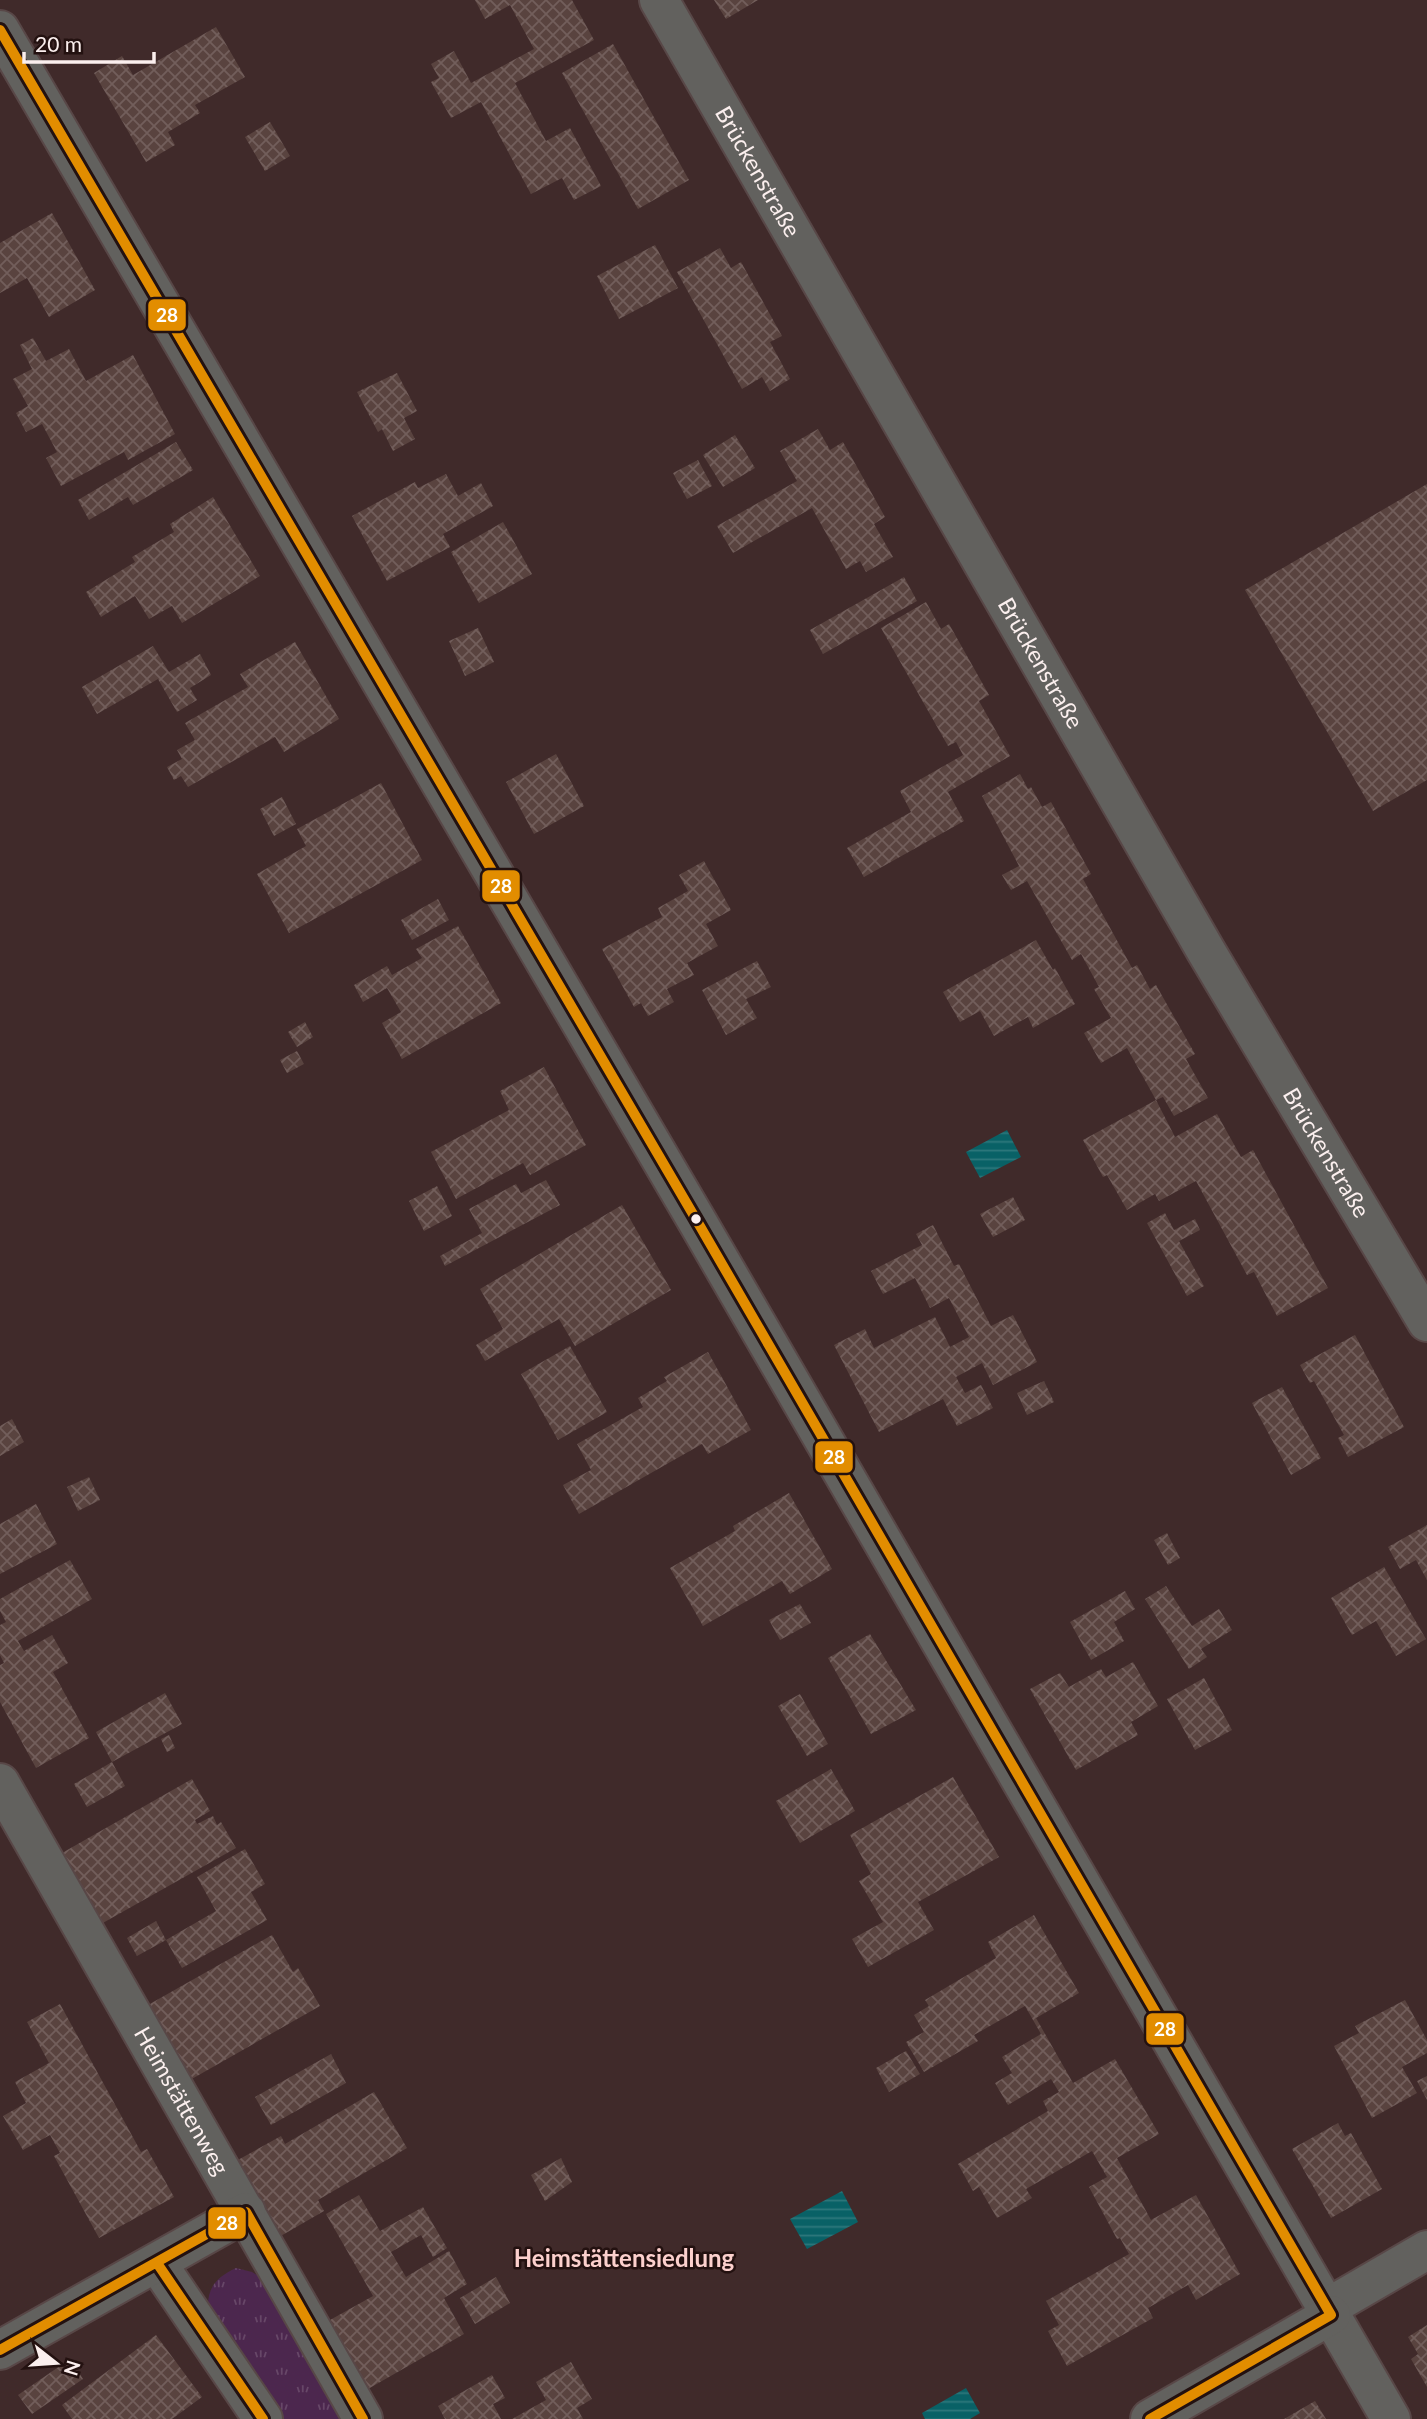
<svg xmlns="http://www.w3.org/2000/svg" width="1427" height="2419" font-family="Lato,sans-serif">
	<defs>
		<pattern id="grass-tufts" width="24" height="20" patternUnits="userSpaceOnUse" patternTransform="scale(1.75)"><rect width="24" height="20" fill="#4c274e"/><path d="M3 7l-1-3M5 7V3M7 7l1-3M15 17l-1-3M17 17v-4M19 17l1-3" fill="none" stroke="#674768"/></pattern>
		<pattern id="water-rules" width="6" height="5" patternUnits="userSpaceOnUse" patternTransform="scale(1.75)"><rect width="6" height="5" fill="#096166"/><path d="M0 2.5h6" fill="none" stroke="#2e787c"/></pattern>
		<pattern id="building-cross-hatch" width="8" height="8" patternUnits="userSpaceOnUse" patternTransform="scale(1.75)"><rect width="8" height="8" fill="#59433f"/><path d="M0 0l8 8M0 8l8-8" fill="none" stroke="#725e5b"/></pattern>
	</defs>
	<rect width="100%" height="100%" fill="#402a2a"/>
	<path fill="url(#grass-tufts)" d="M 236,2268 L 252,2272 L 266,2281 L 346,2419 L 279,2419 L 208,2309 C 207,2287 217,2277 236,2268 Z"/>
	<path fill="url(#water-rules)" d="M 1007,1130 L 1021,1157 L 980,1178 L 966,1152 Z
		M 842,2191 L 858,2222 L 807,2249 L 790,2219 Z
		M 966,2388 L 980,2413 L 970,2419 L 925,2419 L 922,2413 Z"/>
	<path fill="url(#building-cross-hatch)" d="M 475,0 L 572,0 L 594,40 L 515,83 L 546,141 L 570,128 L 601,186 L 574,200 L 562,178 L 531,194 L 481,102 L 451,118 L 431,82 L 439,78 L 431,64 L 454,51 L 471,83 L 534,49 L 510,5 L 485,19 Z
		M 714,0 L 758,0 L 726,19 Z
		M 216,27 L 245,77 L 195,105 L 200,113 L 168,132 L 175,145 L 146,162 L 94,73 L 122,56 L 133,75 Z
		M 613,44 L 689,180 L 638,209 L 562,73 Z
		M 270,122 L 290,156 L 265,171 L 245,137 Z
		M 52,213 L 95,290 L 49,317 L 27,278 L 0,293 L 0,243 Z
		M 655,245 L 678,288 L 619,319 L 597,276 Z
		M 720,248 L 731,268 L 741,262 L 782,336 L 770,342 L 790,379 L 770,391 L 762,377 L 742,389 L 677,272 Z
		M 33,338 L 46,361 L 69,349 L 86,381 L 133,355 L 175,434 L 128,460 L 124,452 L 61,486 L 46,458 L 57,452 L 42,424 L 26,432 L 16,413 L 28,406 L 13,379 L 32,369 L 20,345 Z
		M 397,373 L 417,411 L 404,418 L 415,439 L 393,451 L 382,429 L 378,432 L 357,392 Z
		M 818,429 L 830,450 L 843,442 L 885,517 L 874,524 L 893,557 L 866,572 L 860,561 L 846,569 L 812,508 L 733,553 L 717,526 L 797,481 L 780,451 Z
		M 735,435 L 755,468 L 723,487 L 703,455 Z
		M 176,442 L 193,470 L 133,505 L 128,497 L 89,520 L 78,500 Z
		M 698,460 L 712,486 L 687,499 L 673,473 Z
		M 446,474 L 458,496 L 481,483 L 493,506 L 443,534 L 450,547 L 387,581 L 352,516 L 415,482 L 418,488 Z
		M 1427,484 L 1427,780 L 1373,811 L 1245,590 Z
		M 213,497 L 260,576 L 182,623 L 172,606 L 149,619 L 135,596 L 101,617 L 86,592 L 135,562 L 132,557 L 174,532 L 170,524 Z
		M 503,522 L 532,574 L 479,603 L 451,552 Z
		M 904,577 L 917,601 L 823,654 L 810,630 Z
		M 926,602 L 941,629 L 949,624 L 989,695 L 979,701 L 1010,756 L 948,792 L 964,821 L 864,877 L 847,848 L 911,812 L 900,791 L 963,755 L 956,742 L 948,746 L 881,628 Z
		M 478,628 L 494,662 L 465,676 L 449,641 Z
		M 295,642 L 339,719 L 284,752 L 275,737 L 188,787 L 181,776 L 174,780 L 167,767 L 182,759 L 177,750 L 195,740 L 185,723 L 248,687 L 240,674 Z
		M 153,646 L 169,672 L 200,654 L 211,675 L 190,688 L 197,700 L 177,712 L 158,679 L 97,714 L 82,687 Z
		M 556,754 L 584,806 L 534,834 L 506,782 Z
		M 1020,774 L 1028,789 L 1031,787 L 1042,807 L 1051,802 L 1091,874 L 1083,879 L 1114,935 L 1132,968 L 1137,965 L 1150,989 L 1156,985 L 1195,1054 L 1186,1059 L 1208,1098 L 1174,1116 L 1163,1097 L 1156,1100 L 1175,1137 L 1217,1114 L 1241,1157 L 1253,1150 L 1328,1288 L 1277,1316 L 1254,1272 L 1247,1275 L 1196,1181 L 1159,1201 L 1155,1194 L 1127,1210 L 1107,1175 L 1103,1177 L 1083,1140 L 1156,1100 L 1127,1048 L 1101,1063 L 1084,1033 L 1111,1018 L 1094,989 L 1099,987 L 1081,954 L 1072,960 L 1027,881 L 1011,890 L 1002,875 L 1019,866 L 982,796 Z
		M 381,783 L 422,860 L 289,933 L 257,874 L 306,846 L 297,829 Z
		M 282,797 L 296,824 L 274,836 L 260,809 Z
		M 704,861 L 731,910 L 706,924 L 718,946 L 687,963 L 694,975 L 667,989 L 674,1002 L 648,1016 L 641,1003 L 634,1007 L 602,949 L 662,917 L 658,908 L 688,891 L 679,875 Z
		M 438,899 L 449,920 L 412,940 L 401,920 Z
		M 458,926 L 501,1003 L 402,1059 L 382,1023 L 401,1012 L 387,988 L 363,1002 L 354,985 L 387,966 L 392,975 L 422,958 L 416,949 Z
		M 1036,940 L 1053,970 L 1055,968 L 1075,1004 L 1033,1028 L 1028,1017 L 994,1036 L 980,1011 L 960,1022 L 943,992 Z
		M 757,961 L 771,987 L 746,999 L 757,1018 L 726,1035 L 702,990 Z
		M 305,1022 L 313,1037 L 297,1047 L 288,1032 Z
		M 297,1051 L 304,1064 L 287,1073 L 280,1060 Z
		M 544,1067 L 586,1145 L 530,1175 L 523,1163 L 456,1199 L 431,1152 L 509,1110 L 500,1091 Z
		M 546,1180 L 560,1205 L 445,1266 L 440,1256 L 482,1233 L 469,1209 L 516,1184 L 521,1193 Z
		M 437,1186 L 452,1216 L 424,1231 L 409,1201 Z
		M 1013,1197 L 1025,1220 L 993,1237 L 980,1214 Z
		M 622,1205 L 671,1290 L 575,1346 L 559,1319 L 485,1361 L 476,1345 L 503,1329 L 480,1289 Z
		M 1165,1213 L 1174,1230 L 1195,1219 L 1200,1230 L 1179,1241 L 1204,1286 L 1187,1296 L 1147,1223 Z
		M 933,1225 L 954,1266 L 959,1264 L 991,1326 L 1013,1315 L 1037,1362 L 993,1385 L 982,1363 L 956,1377 L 965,1393 L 981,1385 L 993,1408 L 957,1426 L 943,1399 L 879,1432 L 834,1345 L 865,1329 L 874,1348 L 935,1317 L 950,1347 L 969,1337 L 949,1298 L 930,1308 L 915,1278 L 883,1294 L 871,1271 L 922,1245 L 916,1234 Z
		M 1355,1335 L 1404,1427 L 1348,1457 L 1338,1438 L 1344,1435 L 1314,1381 L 1310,1383 L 1300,1365 Z
		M 570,1346 L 607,1412 L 558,1440 L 521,1374 Z
		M 708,1352 L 751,1430 L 708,1454 L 702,1444 L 579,1514 L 563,1485 L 591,1470 L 577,1444 L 643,1407 L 638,1398 L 667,1381 L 664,1377 Z
		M 1044,1381 L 1054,1402 L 1027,1415 L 1017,1393 Z
		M 1282,1387 L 1321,1458 L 1291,1475 L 1252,1403 Z
		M 12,1419 L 24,1442 L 0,1456 L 0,1426 Z
		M 89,1477 L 100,1500 L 78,1511 L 67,1487 Z
		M 789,1493 L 832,1569 L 790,1594 L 782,1581 L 703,1626 L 670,1568 L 735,1531 L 733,1526 Z
		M 36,1504 L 57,1544 L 0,1574 L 0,1524 Z
		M 1427,1525 L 1427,1580 L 1416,1560 L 1400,1569 L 1388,1547 Z
		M 1167,1533 L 1180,1558 L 1168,1565 L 1154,1540 Z
		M 70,1560 L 92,1599 L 18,1641 L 24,1651 L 52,1635 L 68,1663 L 53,1672 L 89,1738 L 36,1768 L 0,1702 L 0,1665 L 4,1663 L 0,1655 L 0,1625 L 6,1622 L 0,1611 L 0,1599 Z
		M 1384,1567 L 1426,1639 L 1396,1656 L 1376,1621 L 1352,1635 L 1331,1598 Z
		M 1166,1586 L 1192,1626 L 1219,1609 L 1232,1630 L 1201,1649 L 1207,1657 L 1189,1669 L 1145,1599 Z
		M 1125,1591 L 1135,1609 L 1114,1622 L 1124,1641 L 1091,1660 L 1070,1622 Z
		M 800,1604 L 811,1623 L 780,1640 L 769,1620 Z
		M 870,1634 L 916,1710 L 871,1734 L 828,1658 Z
		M 1133,1662 L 1158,1706 L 1131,1722 L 1138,1735 L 1076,1770 L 1030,1689 L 1060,1673 L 1069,1687 L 1101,1669 L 1106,1677 Z
		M 1204,1678 L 1232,1730 L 1195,1750 L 1167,1699 Z
		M 165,1693 L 182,1724 L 112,1762 L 96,1732 Z
		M 800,1694 L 828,1744 L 807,1756 L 778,1706 Z
		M 169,1735 L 175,1748 L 167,1752 L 161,1739 Z
		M 112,1762 L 125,1786 L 87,1807 L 74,1784 Z
		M 831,1769 L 855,1811 L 800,1843 L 776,1801 Z
		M 953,1777 L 999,1857 L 918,1902 L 934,1930 L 868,1967 L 852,1939 L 883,1922 L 859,1881 L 871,1874 L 850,1835 Z
		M 192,1779 L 210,1811 L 195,1820 L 197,1824 L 213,1816 L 217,1825 L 221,1822 L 236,1848 L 101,1924 L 62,1853 Z
		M 245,1849 L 265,1884 L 251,1892 L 267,1920 L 182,1968 L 166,1940 L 216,1911 L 197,1877 Z
		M 1034,1915 L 1079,1993 L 1036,2018 L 1073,2083 L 1115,2059 L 1159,2134 L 1117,2158 L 1151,2220 L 1196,2195 L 1240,2274 L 1196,2300 L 1188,2285 L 1148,2308 L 1153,2318 L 1067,2366 L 1048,2331 L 1059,2325 L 1046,2301 L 1129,2254 L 1120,2238 L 1117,2239 L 1089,2187 L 1107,2177 L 1092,2151 L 1026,2189 L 1032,2198 L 997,2218 L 979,2187 L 973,2191 L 958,2164 L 1048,2111 L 1043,2101 L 1059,2092 L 1051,2079 L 1008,2105 L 995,2083 L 1012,2073 L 1002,2057 L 1041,2034 L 1025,2006 L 974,2035 L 978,2041 L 924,2072 L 906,2042 L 924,2032 L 914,2015 L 929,2006 L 925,2000 L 996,1958 L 988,1942 Z
		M 156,1921 L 166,1940 L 137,1956 L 127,1938 Z
		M 272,1935 L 293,1972 L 298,1968 L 320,2006 L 190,2080 L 148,2005 Z
		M 1405,2000 L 1427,2040 L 1427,2053 L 1402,2067 L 1417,2093 L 1372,2118 L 1334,2046 L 1359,2033 L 1355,2026 Z
		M 60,2004 L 141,2152 L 147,2149 L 174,2197 L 99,2238 L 54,2156 L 60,2153 L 50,2135 L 23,2150 L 3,2116 L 26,2103 L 15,2082 L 49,2063 L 27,2022 Z
		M 906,2051 L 920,2074 L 889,2092 L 876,2068 Z
		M 331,2054 L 346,2083 L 271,2125 L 255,2097 Z
		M 1427,2076 L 1427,2100 L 1417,2081 Z
		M 374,2092 L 407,2148 L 318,2200 L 324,2211 L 279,2237 L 236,2161 L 281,2136 L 285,2144 Z
		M 1338,2123 L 1345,2136 L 1351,2133 L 1382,2189 L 1331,2218 L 1292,2149 Z
		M 561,2158 L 572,2182 L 545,2201 L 531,2175 Z
		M 359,2195 L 380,2231 L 423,2207 L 447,2248 L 433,2257 L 421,2235 L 391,2252 L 406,2277 L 449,2251 L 467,2284 L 444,2298 L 464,2334 L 368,2389 L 330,2320 L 373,2296 L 326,2214 Z
		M 496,2277 L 510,2303 L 475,2324 L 460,2298 Z
		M 1427,2325 L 1427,2387 L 1411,2359 L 1418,2354 L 1408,2337 Z
		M 156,2335 L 202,2397 L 172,2419 L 72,2419 L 62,2405 Z
		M 70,2359 L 83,2379 L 32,2414 L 18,2395 Z
		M 571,2362 L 592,2399 L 577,2408 L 583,2419 L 512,2419 L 546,2400 L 536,2382 Z
		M 492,2375 L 505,2398 L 493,2404 L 501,2419 L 445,2419 L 438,2406 Z
		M 1315,2401 L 1326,2419 L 1284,2419 Z"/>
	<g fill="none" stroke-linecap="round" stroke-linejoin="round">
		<defs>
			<g id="street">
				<path id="s1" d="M 659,0 L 1206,951 L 1427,1322"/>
				<path d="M 0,30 L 697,1221 L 1391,2419"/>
				<path id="s2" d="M 0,1783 L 363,2419"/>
				<path d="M 157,2263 L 263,2419"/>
				<path d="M 1327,2308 L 1427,2250"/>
				<path d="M 0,2350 L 246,2212"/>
				<path d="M 1150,2419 L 1331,2315"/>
			</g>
		</defs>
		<use href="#street" stroke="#584747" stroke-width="42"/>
		<use href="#street" stroke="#62615e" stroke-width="38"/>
		<defs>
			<path id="bus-1" d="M 0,30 L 697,1221 L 1331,2315
				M 157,2263 L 263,2419
				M 0,2350 L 246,2212 L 363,2419
				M 1150,2419 L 1331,2315"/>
		</defs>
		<use href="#bus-1" stroke="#231110" stroke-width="16"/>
		<use href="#bus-1" stroke="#e28d00" stroke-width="10"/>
	</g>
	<circle fill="#fbefee" stroke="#231110" stroke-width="2.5" cx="696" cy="1219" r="6"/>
	<g text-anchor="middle" stroke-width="5" stroke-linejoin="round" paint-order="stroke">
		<g font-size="23" fill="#fbefee" stroke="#231110">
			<text dy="8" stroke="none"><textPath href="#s1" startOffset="198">Brückenstraße</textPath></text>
			<text dy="8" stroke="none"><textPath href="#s1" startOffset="765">Brückenstraße</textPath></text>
			<text dy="8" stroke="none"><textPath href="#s1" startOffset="1332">Brückenstraße</textPath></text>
			<text dy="8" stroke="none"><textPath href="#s2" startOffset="366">Heimstättenweg</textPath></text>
		</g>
		<g font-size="24" font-weight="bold" fill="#fcd0cd" stroke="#231110">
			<text x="624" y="2267">Heimstättensiedlung</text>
		</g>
	</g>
	<g stroke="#231110" stroke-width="2.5">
		<rect x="147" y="298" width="40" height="34" rx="7" fill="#e28d00"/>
		<rect x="481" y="869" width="40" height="34" rx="7" fill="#e28d00"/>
		<rect x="814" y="1440" width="40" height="34" rx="7" fill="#e28d00"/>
		<rect x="1145" y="2012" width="40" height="34" rx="7" fill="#e28d00"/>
		<rect x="207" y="2206" width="40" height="34" rx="7" fill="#e28d00"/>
	</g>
	<g font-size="19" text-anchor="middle" font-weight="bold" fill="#fff">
		<text x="167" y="322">28</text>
		<text x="501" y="893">28</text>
		<text x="834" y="1464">28</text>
		<text x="1165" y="2036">28</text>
		<text x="227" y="2230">28</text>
	</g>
	<g transform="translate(56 2363) rotate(107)" stroke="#231110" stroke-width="5" paint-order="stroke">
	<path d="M0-5L12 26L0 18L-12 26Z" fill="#fbefee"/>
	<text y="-10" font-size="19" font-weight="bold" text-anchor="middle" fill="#fbefee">N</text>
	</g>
	<path d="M24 52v10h130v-10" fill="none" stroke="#fbefee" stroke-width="3.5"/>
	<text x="35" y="52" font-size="21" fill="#fbefee" stroke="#231110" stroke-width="5" paint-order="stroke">20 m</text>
</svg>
